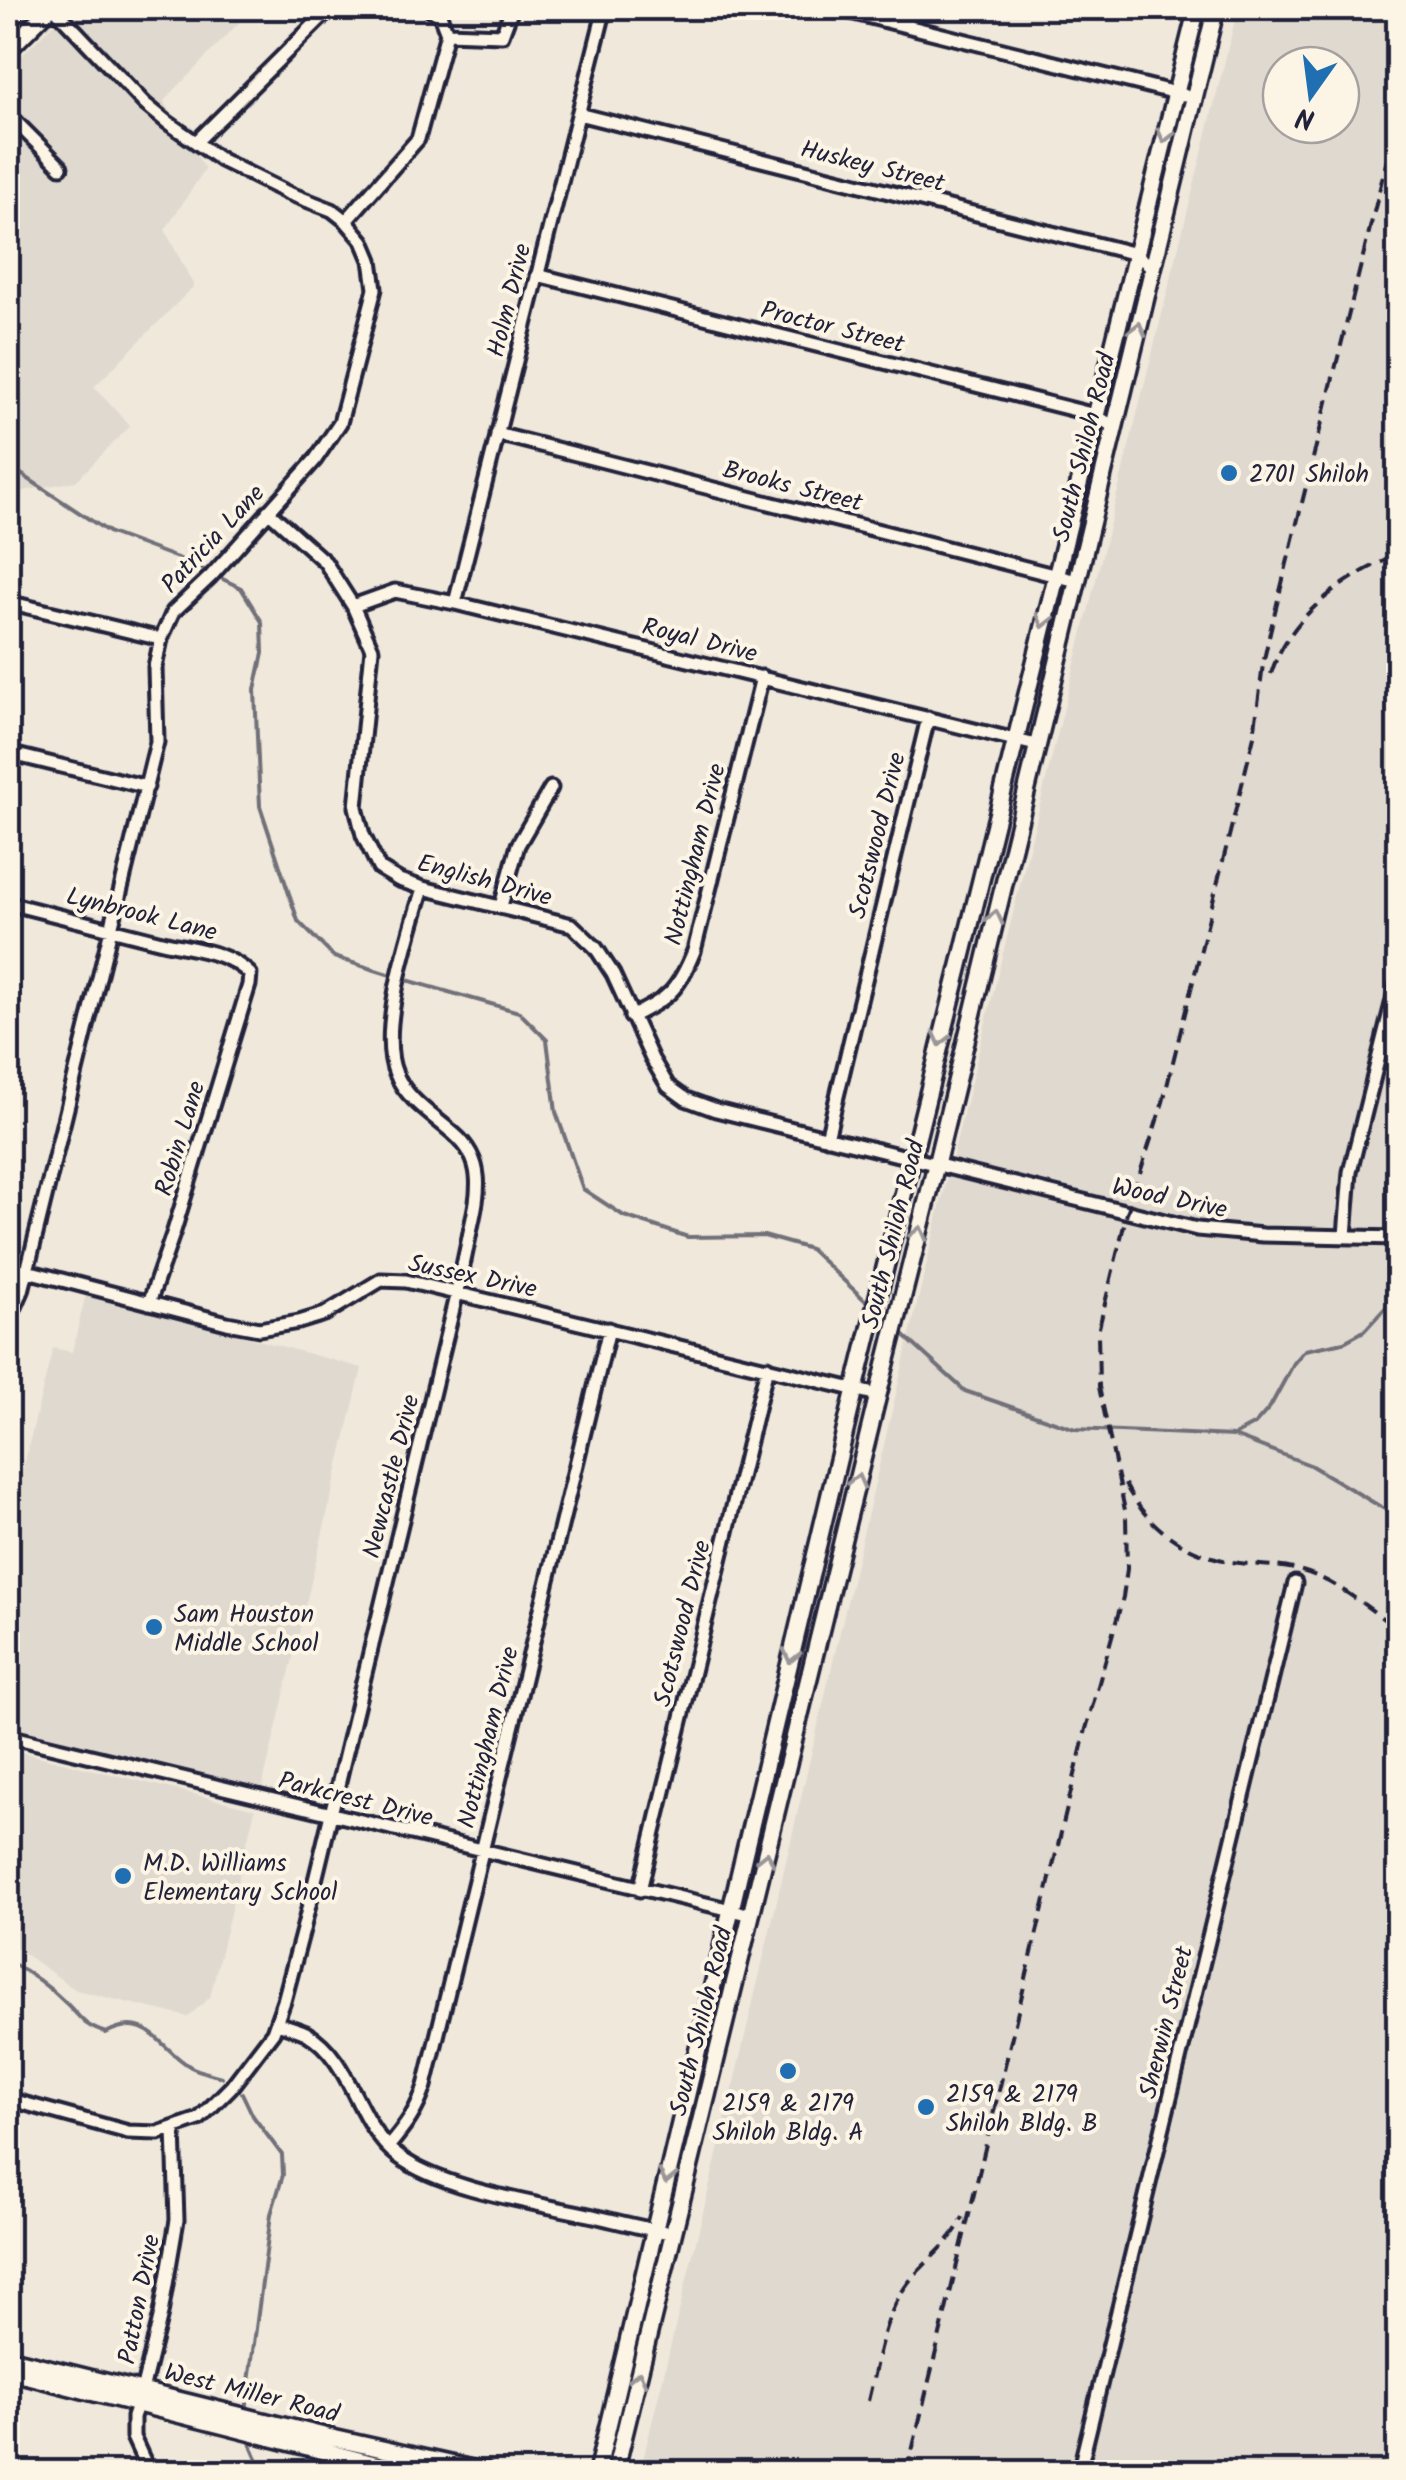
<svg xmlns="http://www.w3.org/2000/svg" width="1406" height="2480" font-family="Kalam,sans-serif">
	<rect width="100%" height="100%" fill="#efe8db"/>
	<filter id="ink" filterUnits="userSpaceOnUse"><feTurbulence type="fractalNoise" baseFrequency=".01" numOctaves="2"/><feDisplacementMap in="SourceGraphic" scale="20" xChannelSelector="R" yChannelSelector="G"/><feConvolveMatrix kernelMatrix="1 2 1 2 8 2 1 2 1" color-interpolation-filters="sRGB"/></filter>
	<g filter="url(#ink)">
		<path fill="#e0d9cf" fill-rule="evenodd" d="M 69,8 L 253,8 L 164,101 L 205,169 L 165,230 L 194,286 L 94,387 L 130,426 L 76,481 L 17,492 L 8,498 L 8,69 Z
			M 1238,8 L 1398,8 L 1398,2472 L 640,2472 L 717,2155 L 938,1215 ZM 1281,65 L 1341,65 L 1341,125 L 1281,125 Z
			M 86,1294 L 362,1368 L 262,1788 L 8,1728 L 8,1527 L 53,1348 L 72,1352 Z
			M 8,1749 L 255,1809 L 210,1997 L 188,2017 L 76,1990 L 8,1942 Z"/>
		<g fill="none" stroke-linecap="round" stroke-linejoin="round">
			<path stroke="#716f79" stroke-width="4" d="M 8,472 L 15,470 L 110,533 L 188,562 L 241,588 L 262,622 L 263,653 L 255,690 L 260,806 L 298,921 L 334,957 L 394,976
				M 403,979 L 519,1012 L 547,1040 L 556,1112 L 583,1189 L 624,1216 L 688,1237 L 764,1236 L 810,1249 L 869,1304
				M 900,1332 L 965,1391 L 1075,1429 L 1234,1436 L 1310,1465 L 1398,1517
				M 1236,1434 L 1255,1424 L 1270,1407 L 1294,1363 L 1305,1350 L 1344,1342 L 1364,1331 L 1398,1294
				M 8,1961 C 29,1972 50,1987 68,2005 C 83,2020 84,2026 106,2033 C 149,2010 159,2049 191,2067 C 200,2072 212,2074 222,2077
				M 242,2093 L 253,2116 L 282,2155 L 283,2175 L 271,2214 L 247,2397 L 247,2411
				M 247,2436 L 263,2472"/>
			<defs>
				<path id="minor" d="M 834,8 L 1184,95
					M 906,25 L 910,8
					M 447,33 L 502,35 L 512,8
					M 8,114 L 61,167
					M 578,114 L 1136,254 L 1153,268
					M 196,142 L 331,8
					M 346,221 L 418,139 L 447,33 L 440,15 L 428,8
					M 537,275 L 1095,415 L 1114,427
					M 497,434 L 1077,581
					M 268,511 L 325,562 L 353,606 L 372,649 L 356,807 L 363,835 L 379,868 L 399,880 L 423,888 L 572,925 L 596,948 L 613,974 L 652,1059 L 668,1086 L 686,1099 L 716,1110 L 1197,1229 L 1263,1235 L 1398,1238
					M 8,602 L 161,639
					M 455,603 L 605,8
					M 353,606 L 395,591 L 455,603 L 1036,745
					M 8,753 L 147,787
					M 8,903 C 57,915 105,928 154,940 C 187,949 225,949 250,974 L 249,985 L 174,1231 L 149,1303
					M 501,906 L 518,845 L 551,788
					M 631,1017 C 670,997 677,992 694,951 L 762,677
					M 827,1138 L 928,718
					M 1345,1236 L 1350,1172 L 1398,980
					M 8,1266 L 227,1323 L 259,1329 L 299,1322 L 325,1314 L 381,1280 L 406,1281 L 878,1395
					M 8,1323 L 22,1291 L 27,1271 L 157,742 L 155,667 L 161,639 L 173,612 L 211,576 L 315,460 L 340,423 L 375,289 L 371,260 L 363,241 L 346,221 L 332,210 L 288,193 L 221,160 L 167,122 L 145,104 L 54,8
					M 8,1736 L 752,1915
					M 640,1890 L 767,1367
					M 277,2023 C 286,2026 297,2029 306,2033 C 353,2060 356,2125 398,2156 C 441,2189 535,2203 589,2215 C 616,2221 644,2229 672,2233
					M 8,2099 L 128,2132 L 158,2133 L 199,2119 L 231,2087 L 273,2032 L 284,2001 L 304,1926 L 457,1292 C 462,1272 466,1252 470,1232 C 478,1195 487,1162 454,1134 C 434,1116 407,1100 396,1074 C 377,1031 410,933 423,888
					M 388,2147 C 405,2127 417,2111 425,2086 L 609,1329
					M 149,2472 L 133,2437 L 133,2417 L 142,2391 L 161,2314 L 177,2220 L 174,2129
					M 1079,2472 L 1295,1583"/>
				<path id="major" d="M 8,18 L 18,8
					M 8,50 L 50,8
					M 8,2358 L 328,2437 L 486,2472
					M 8,2371 L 406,2472
					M 597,2472 L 855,1389 L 1197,8
					M 615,2472 L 878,1395 L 936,1165 L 1216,8"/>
			</defs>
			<use href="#minor" stroke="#22223b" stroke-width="19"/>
			<use href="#major" stroke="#22223b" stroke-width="22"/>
			<use href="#minor" stroke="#fcf5e5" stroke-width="11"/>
			<use href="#major" stroke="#fcf5e5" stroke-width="15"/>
			<path stroke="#22223b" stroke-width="4" stroke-dasharray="15 8" stroke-linecap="butt" d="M 1271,674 C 1288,617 1346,575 1398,555
				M 1125,1484 C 1146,1525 1182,1552 1228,1561 C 1250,1566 1275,1564 1298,1570 C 1335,1579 1367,1608 1398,1629
				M 868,2401 C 878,2361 883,2316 908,2283 C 926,2260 951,2244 963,2217
				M 907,2472 L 1086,1729 L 1123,1597 L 1127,1569 L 1126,1515 L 1099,1387 L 1098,1332 L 1127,1213 L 1163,1102 L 1254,736 L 1263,664 L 1270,632 L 1398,115"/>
		</g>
		<defs><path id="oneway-chevron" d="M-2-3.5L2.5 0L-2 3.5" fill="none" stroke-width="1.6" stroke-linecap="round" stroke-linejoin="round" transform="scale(2.5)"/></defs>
		<g stroke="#9a9698">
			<use href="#oneway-chevron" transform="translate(1165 136) rotate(104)"/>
			<use href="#oneway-chevron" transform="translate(1138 329) rotate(-76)"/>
			<use href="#oneway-chevron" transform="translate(1044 621) rotate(104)"/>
			<use href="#oneway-chevron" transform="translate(995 917) rotate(-77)"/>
			<use href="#oneway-chevron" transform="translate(941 1039) rotate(104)"/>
			<use href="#oneway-chevron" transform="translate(919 1233) rotate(-76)"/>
			<use href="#oneway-chevron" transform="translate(857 1481) rotate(-76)"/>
			<use href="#oneway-chevron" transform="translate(791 1656) rotate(103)"/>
			<use href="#oneway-chevron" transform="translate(766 1858) rotate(-76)"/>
			<use href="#oneway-chevron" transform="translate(667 2177) rotate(103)"/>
			<use href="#oneway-chevron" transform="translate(638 2378) rotate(-77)"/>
		</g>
	</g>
	<g fill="#1f6fb2" stroke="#fcf5e5" stroke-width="4">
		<circle cx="1229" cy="473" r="10"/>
		<circle cx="154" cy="1627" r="10"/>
		<circle cx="123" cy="1876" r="10"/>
		<circle cx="788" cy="2071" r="10"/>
		<circle cx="926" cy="2107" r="10"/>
	</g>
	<g text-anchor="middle" stroke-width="8" stroke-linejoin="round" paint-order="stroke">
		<g font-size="25" fill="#22223b" stroke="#fcf5e5">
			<text transform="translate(873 165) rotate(14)" y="9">Huskey Street</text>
			<text transform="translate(508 300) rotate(-76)" y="9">Holm Drive</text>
			<text transform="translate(833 326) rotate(14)" y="9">Proctor Street</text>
			<text transform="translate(1083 447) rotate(-76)" y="9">South Shiloh Road</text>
			<text transform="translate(793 485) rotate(14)" y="9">Brooks Street</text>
			<text transform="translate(212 538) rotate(-47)" y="9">Patricia Lane</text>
			<text transform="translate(700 639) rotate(14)" y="9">Royal Drive</text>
			<text transform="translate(876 835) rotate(-76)" y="9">Scotswood Drive</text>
			<text transform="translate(694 854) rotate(-76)" y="9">Nottingham Drive</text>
			<text transform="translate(485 879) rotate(15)" y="9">English Drive</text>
			<text transform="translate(142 913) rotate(14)" y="9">Lynbrook Lane</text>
			<text transform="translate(179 1138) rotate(-73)" y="9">Robin Lane</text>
			<text transform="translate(1170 1197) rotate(12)" y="9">Wood Drive</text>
			<text transform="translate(892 1234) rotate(-76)" y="9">South Shiloh Road</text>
			<text transform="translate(473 1275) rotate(12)" y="9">Sussex Drive</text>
			<text transform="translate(390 1476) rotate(-76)" y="9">Newcastle Drive</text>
			<text transform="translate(681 1623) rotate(-76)" y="9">Scotswood Drive</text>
			<text transform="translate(487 1737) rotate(-76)" y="9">Nottingham Drive</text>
			<text transform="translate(356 1798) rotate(14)" y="9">Parkcrest Drive</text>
			<text transform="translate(700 2021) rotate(-76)" y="9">South Shiloh Road</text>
			<text transform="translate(1165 2022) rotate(-76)" y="9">Sherwin Street</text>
			<text transform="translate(138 2299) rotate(-79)" y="9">Patton Drive</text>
			<text transform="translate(252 2392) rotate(14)" y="9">West Miller Road</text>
		</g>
		<g font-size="25" fill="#22223b" stroke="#fcf5e5" text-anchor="start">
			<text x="1249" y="482">2701 Shiloh</text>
			<text x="174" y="1622">Sam Houston<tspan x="174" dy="29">Middle School</tspan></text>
			<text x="143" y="1871">M.D. Williams<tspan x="143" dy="29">Elementary School</tspan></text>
			<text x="946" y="2102">2159 &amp; 2179<tspan x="946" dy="29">Shiloh Bldg. B</tspan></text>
			<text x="788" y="2111" text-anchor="middle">2159 &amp; 2179<tspan x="788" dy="29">Shiloh Bldg. A</tspan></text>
		</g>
	</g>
	<rect width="1406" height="2480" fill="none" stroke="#fcf5e5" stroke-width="40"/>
	<rect x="20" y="20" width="1366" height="2440" fill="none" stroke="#22223b" stroke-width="4" filter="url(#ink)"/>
	<g transform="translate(1311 95) rotate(194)"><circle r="48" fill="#fcf5e5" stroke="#a5a1a1" stroke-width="2.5"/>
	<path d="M0-8L18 38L0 25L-18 38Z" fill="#1f6fb2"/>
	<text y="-15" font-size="28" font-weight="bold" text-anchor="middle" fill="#22223b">N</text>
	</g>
</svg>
